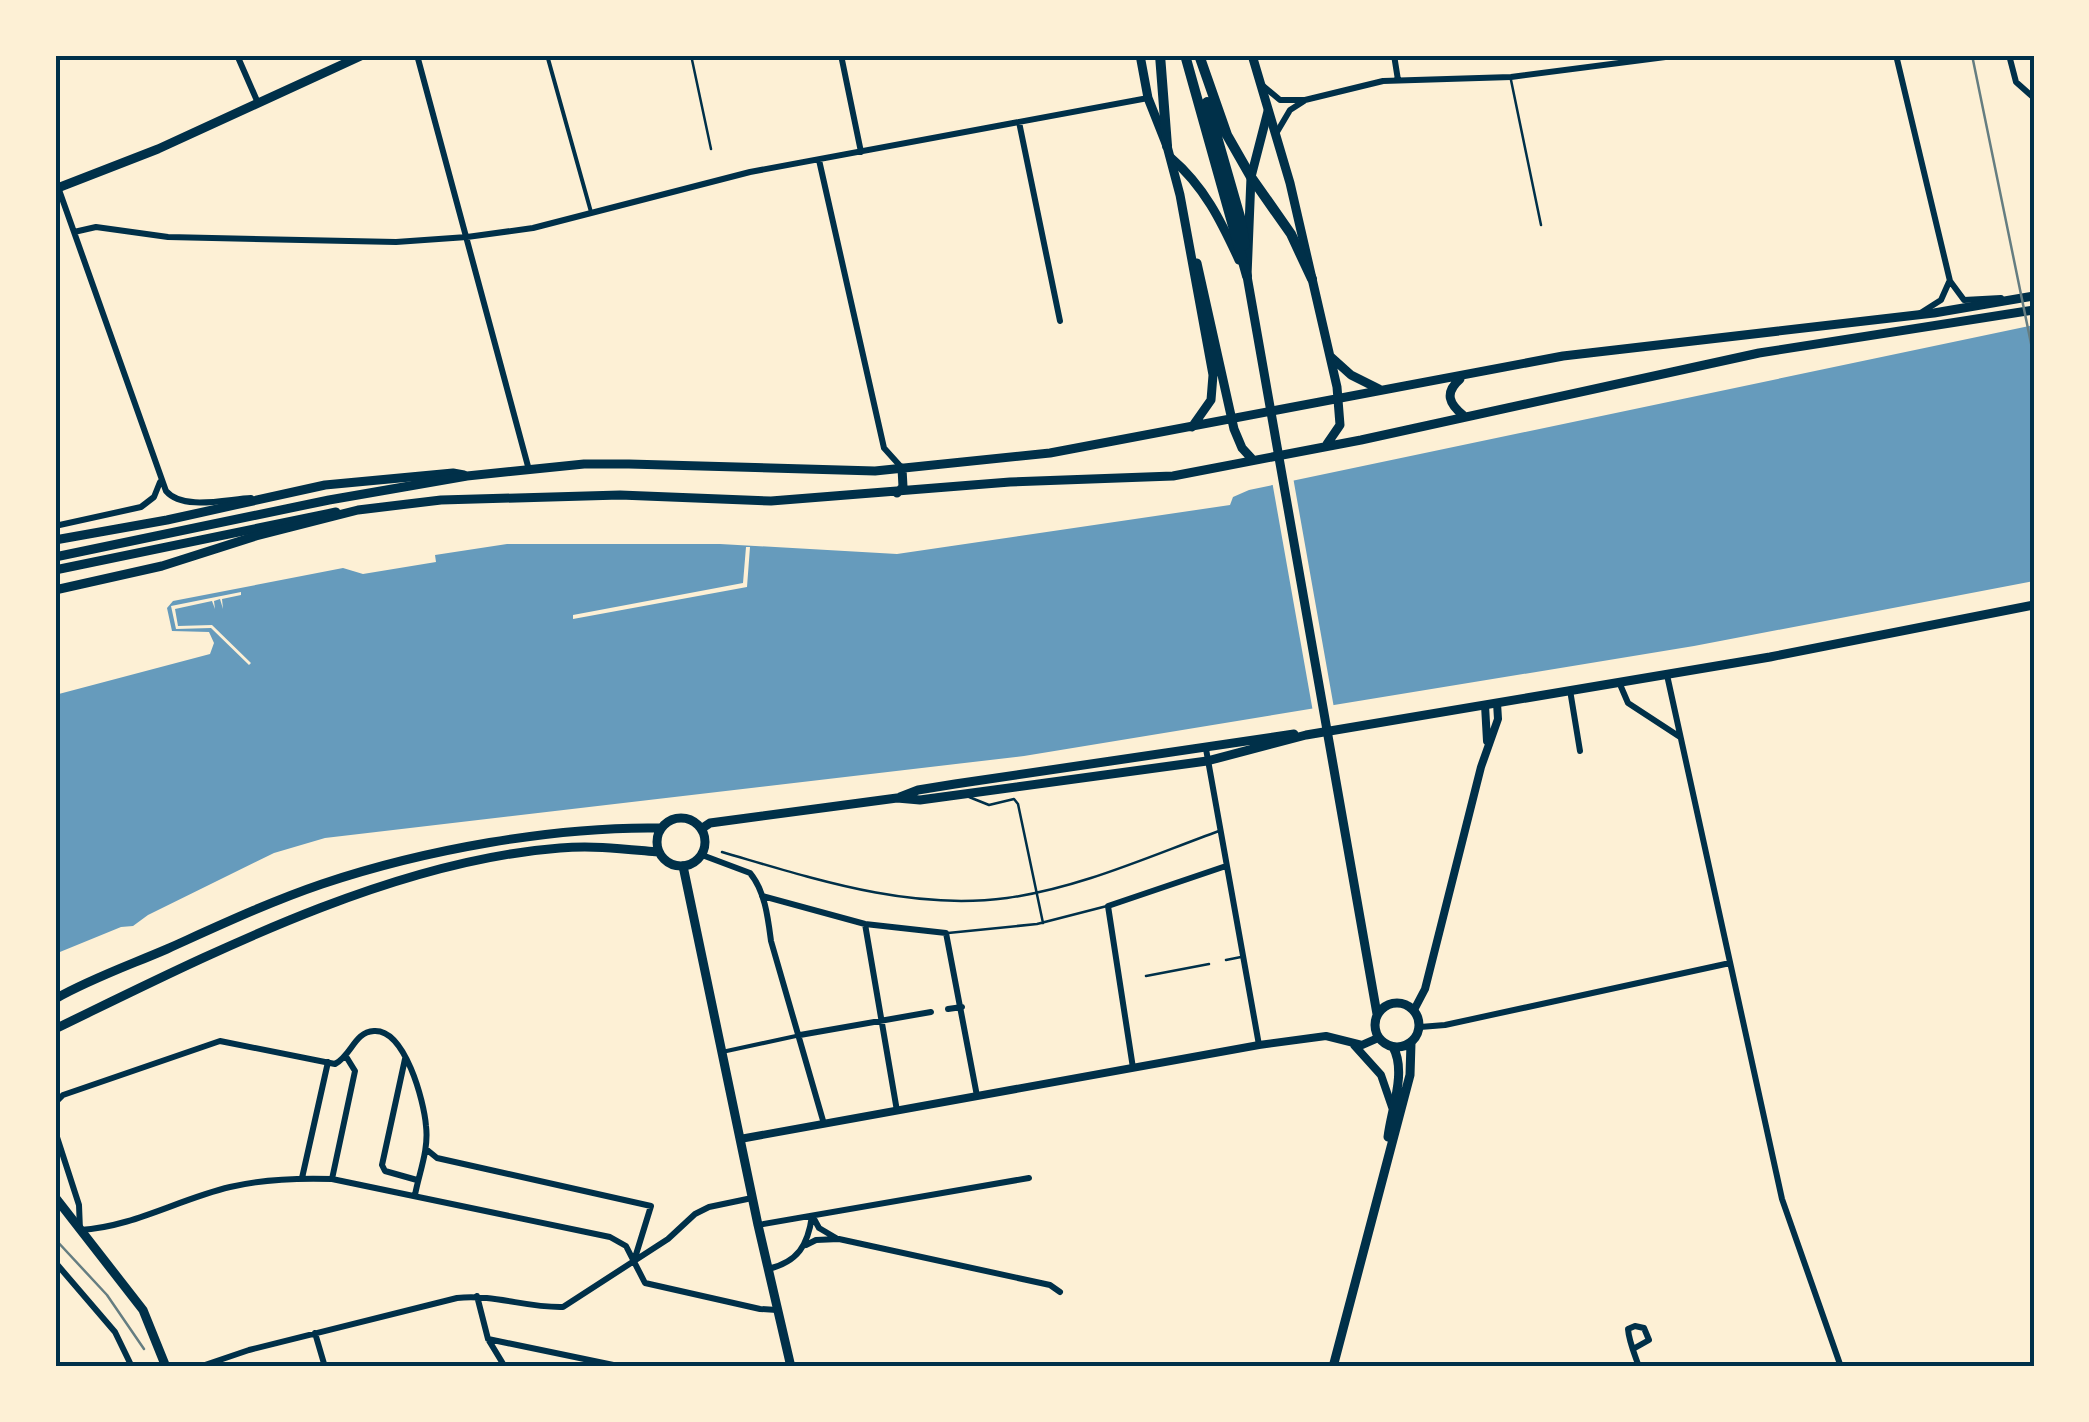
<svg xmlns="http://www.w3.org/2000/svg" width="2089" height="1422" font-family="Signika,sans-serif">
	<rect width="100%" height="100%" fill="#fdf0d5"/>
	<path fill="#669bbc" d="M 2034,325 L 2034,581 L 1694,646 L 1024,756 L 325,838 L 274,853 L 148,915 L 133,926 L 121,927 L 55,954 L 55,695 L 210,654 L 214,643 L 209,632 L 172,631 L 167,608 L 173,601 L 343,568 L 363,574 L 436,562 L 435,555 L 507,544 L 720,544 L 897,554 L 1230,505 L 1233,497 L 1249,490 Z"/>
	<path fill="#fdf0d5" d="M 1293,477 L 1334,708 L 1313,712 L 1272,481 Z
		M 746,547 L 750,547 L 747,587 L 573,619 L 573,615 L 743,583 Z
		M 241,592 L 241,595 L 222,599 L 223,609 L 220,599 L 214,601 L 215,609 L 212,601 L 175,609 L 178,626 L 212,625 L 251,663 L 249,665 L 211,628 L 176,629 L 171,606 Z"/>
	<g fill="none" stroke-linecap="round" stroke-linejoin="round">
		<path stroke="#003049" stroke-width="2.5" d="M 691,55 L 711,149
			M 1511,80 L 1541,225
			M 969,797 L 989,805 L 1014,799 L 1018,804 L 1043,923
			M 722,852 C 815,879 909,911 1007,898 C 1080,888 1150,856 1219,831
			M 948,933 L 1037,924 L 1107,906
			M 1226,960 L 1241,957
			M 1146,976 L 1209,964"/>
		<path stroke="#003049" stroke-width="4" d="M 547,55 L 591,212
			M 722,1052 L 796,1036"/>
		<path stroke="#003049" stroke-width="6" d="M 237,55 L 258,103
			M 417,55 L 529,470
			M 841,55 L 861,152
			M 1394,55 L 1398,80
			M 1896,55 L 1950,281 L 1964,300 L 2001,298
			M 2009,55 L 2016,82 L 2034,98
			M 1262,85 L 1280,100 L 1305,100 L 1383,81 L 1511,77 L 1681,55
			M 1019,122 L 1060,321
			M 1277,132 L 1290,110 L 1304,101
			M 819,160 L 884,448 L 902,468
			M 58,187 L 166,491 C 183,511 227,499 251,498
			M 74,232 L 96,227 L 168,237 L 396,242 L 467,237 L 533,228 L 750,172 L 1148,98
			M 1919,314 L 1941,300 L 1949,282
			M 55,526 L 141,507 L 154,497 L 160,482
			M 1667,675 L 1782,1199 L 1841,1367
			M 1619,682 L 1628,703 L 1680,737
			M 1570,690 L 1580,751
			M 1206,749 L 1259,1045
			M 702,855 L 750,873 C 765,891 768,918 771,941 L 824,1124
			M 762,896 L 865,924 L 946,933 L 977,1096
			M 865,924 L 897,1111
			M 948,1009 L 962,1007
			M 1420,1027 L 1445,1025 L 1730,963
			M 800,1035 L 931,1012
			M 405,1059 L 382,1165 L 385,1171 L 417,1180
			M 1133,1068 L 1108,906 L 1226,866
			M 55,1103 L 63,1095 L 220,1041 L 335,1064 C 352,1055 354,1032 374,1031 C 405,1029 424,1101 426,1126 C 429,1150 419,1173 415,1195
			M 55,1131 L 79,1205 L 80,1230 C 133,1227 179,1199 230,1187 C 263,1179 299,1178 332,1179 L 610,1237 L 626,1246 L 645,1283 L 760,1309 L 777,1310
			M 426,1149 L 437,1158 L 651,1206 L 634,1261
			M 302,1178 L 328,1062
			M 332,1179 L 355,1071 L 347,1058
			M 813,1217 L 819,1228 L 836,1238
			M 758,1225 L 1029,1178
			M 806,1245 L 816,1240 L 839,1239 L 1050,1285 L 1060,1292
			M 55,1262 L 115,1332 L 132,1367
			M 768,1269 C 798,1262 808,1245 812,1216
			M 477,1296 L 488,1339 L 505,1367
			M 315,1333 L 325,1367
			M 488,1339 L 623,1367
			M 1633,1349 L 1649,1340 L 1644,1328 L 1635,1326 L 1628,1329 C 1629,1342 1635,1355 1639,1367
			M 199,1367 L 249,1350 L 457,1298 C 495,1294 526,1308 563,1307 L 668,1239 L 695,1214 L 709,1207 L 752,1198"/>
		<path stroke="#003049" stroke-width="8" d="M 1485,705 L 1487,741
			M 1414,1010 L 1425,989 L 1481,767 L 1498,719 L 1497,703
			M 1354,1045 L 1381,1075 L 1392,1107
			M 740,1139 L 1259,1045 L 1326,1036 L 1362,1045 L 1378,1038"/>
		<path stroke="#003049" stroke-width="9" d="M 1268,111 L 1251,177 L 1247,276 L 1377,1014
			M 1171,158 C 1204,186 1221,221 1239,260
			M 55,189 L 158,149 L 363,55
			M 55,540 L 167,520 L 325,485 L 453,473 L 464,475
			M 55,570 L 336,512
			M 683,866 L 758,1225 L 791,1367
			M1375 1025a22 22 0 1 1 44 0a22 22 0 1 1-44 0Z
			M 1388,1137 C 1391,1110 1407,1072 1393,1047
			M 1333,1367 L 1410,1075 L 1411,1043"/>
		<path stroke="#003049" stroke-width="9" d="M 1140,55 L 1148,98 L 1167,146 L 1180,195 L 1213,375 L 1211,400 L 1192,427
			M 1252,55 L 1290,183 L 1337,387 L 1340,425 L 1327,444
			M 1197,263 L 1234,429 L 1242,448 L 1253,460
			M 1331,357 L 1351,375 L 1379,389
			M 1460,379 C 1444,393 1449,404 1464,416
			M 897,493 L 903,487 L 902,468
			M 55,557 L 329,500 L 467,476 L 584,464 L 629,464 L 875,471 L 1050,453 L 1563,356 L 1934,313 L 2034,296
			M 55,590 L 162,566 L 256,536 L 358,510 L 441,500 L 620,495 L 771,501 L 1010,482 L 1173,476 L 1361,440 L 1759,353 L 2034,310
			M 900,797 L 918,790 L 955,784 L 1294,734
			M657 842a24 24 0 1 1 48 0a24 24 0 1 1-48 0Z
			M 701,829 L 710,823 L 897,798 L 920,800 L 1207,761 L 1306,735 L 1770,657 L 2034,605
			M 55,999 C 90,979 130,965 167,949 C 218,926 269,902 322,884 C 423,850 555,826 661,828
			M 55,1029 C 208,955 389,861 560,848 C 593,845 625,849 658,852
			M 55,1197 L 143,1310 L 166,1367"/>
		<path stroke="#003049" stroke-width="10" d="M 1160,55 L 1167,146
			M 1185,55 L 1247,276
			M 1199,55 L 1227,135 L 1251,177 L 1291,234 L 1312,279
			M 1207,102 L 1240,217 L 1245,245"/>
		<path stroke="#657d81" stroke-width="2.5" d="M 1972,55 L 2034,358
			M 55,1239 L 107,1295 L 144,1349"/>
	</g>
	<rect width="2089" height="1422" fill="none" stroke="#fdf0d5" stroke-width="115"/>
	<rect x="58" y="58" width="1974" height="1306" fill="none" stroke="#003049" stroke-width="4"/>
</svg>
